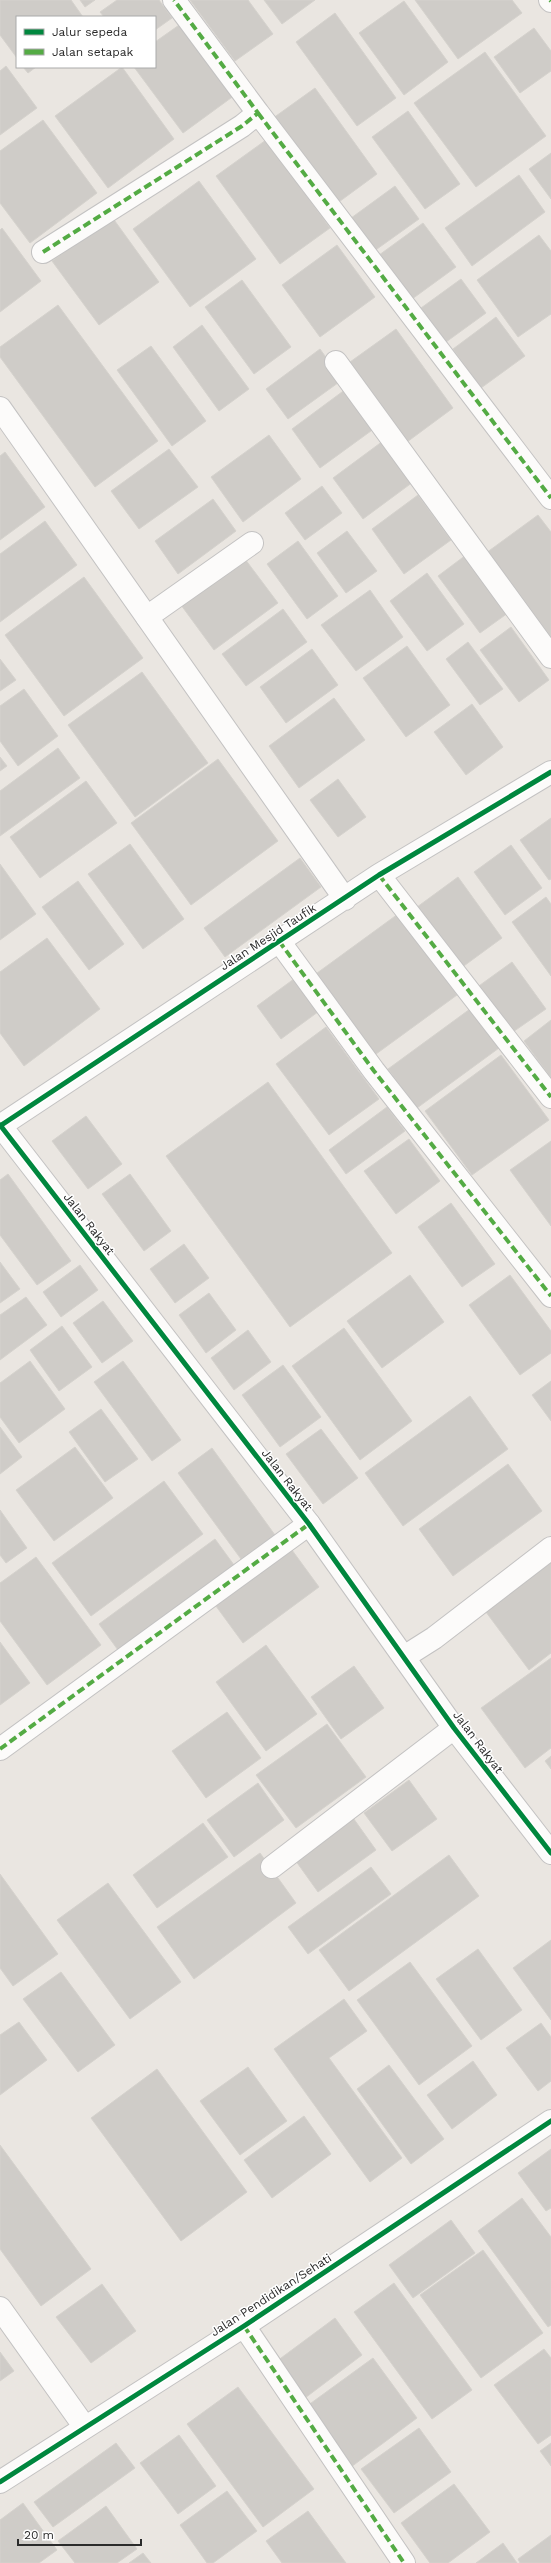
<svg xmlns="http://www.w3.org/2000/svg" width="551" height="2563" font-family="'Work Sans',sans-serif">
	<rect width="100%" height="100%" fill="#eae6e1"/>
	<path fill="#cfccc8" stroke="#d5d2cd" d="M 0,0 L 71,0 L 83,17 L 17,17 L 17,58 L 0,35 Z
		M 80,0 L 95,0 L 85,7 Z
		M 117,0 L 159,0 L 172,18 L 155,30 L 155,17 L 104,17 L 100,12 Z
		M 190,0 L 248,0 L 273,34 L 235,61 Z
		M 264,0 L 315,0 L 282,24 Z
		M 415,0 L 512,0 L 522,13 L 458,59 Z
		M 404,1 L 448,62 L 404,95 L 359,33 Z
		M 335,13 L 396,98 L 357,126 L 296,42 Z
		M 182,23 L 235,95 L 183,133 L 134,67 L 155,67 L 155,42 Z
		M 534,28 L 551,51 L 551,71 L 520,93 L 494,57 Z
		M 485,52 L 546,136 L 476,187 L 414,103 Z
		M 6,66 L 37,108 L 0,135 L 0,71 Z
		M 23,67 L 36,67 L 28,73 Z
		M 122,67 L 174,139 L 108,188 L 55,116 Z
		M 315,88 L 377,174 L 332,207 L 269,121 Z
		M 408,111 L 460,184 L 425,209 L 372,137 Z
		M 43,120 L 97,193 L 30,243 L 0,203 L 0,151 Z
		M 266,140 L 330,228 L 280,264 L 216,176 Z
		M 551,153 L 551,199 L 529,169 Z
		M 519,175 L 545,212 L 472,266 L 445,228 Z
		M 199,181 L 256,259 L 190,307 L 133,229 Z
		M 395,186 L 419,219 L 370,254 L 347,221 Z
		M 112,217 L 159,282 L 99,325 L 52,261 Z
		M 423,223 L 456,267 L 408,302 L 375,258 Z
		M 2,228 L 41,281 L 0,312 L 0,230 Z
		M 539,235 L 551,251 L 551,314 L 518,337 L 477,280 Z
		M 337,245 L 375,297 L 320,337 L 282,285 Z
		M 461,279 L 486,313 L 446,342 L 421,308 Z
		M 242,280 L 291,347 L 254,374 L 205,307 Z
		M 58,305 L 158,441 L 95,487 L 0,357 L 0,347 Z
		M 496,317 L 525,356 L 481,388 L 453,349 Z
		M 202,325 L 249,389 L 219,411 L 173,347 Z
		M 396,329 L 453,408 L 407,442 L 350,362 Z
		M 151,346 L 206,421 L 172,446 L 117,370 Z
		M 320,349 L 342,380 L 288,419 L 266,389 Z
		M 346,389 L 375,428 L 320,468 L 292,429 Z
		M 269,435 L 301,479 L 243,522 L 211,477 Z
		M 383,441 L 413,482 L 363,519 L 333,478 Z
		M 169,449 L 198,487 L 139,529 L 111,491 Z
		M 5,452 L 45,507 L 0,540 L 0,456 Z
		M 322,486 L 342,513 L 305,540 L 285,513 Z
		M 418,495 L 451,540 L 404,574 L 372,529 Z
		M 213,499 L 236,531 L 178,574 L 155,541 Z
		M 538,515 L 551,532 L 551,642 L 486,553 Z
		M 45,521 L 77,565 L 0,622 L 0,554 Z
		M 347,531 L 377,571 L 346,593 L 317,553 Z
		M 298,541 L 338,596 L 307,619 L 267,564 Z
		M 466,555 L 508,613 L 480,633 L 438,576 Z
		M 245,559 L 278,603 L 214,650 L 181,605 Z
		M 427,573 L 464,624 L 427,651 L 390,601 Z
		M 84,577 L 143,658 L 64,716 L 5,635 Z
		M 370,590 L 403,637 L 356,671 L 321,625 Z
		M 283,609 L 307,642 L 246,686 L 222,654 Z
		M 511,627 L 549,680 L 519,702 L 480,650 Z
		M 468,642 L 503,689 L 480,705 L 446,659 Z
		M 407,646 L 450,705 L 406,737 L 363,678 Z
		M 312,649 L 338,685 L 286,723 L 260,687 Z
		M 0,659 L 16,680 L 0,691 Z
		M 142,672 L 208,763 L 135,817 L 68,725 Z
		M 24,689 L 58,736 L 18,766 L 0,741 L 0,706 Z
		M 334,698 L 365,740 L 299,788 L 269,746 Z
		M 472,704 L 503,747 L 466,775 L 434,732 Z
		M 58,748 L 80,778 L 0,836 L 0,791 Z
		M 0,757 L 7,766 L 0,771 Z
		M 218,759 L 278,841 L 191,905 L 131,823 Z
		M 338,779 L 366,817 L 338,837 L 310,800 Z
		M 86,781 L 117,823 L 40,878 L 10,837 Z
		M 551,818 L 551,879 L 549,880 L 520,840 Z
		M 130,844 L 184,919 L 143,949 L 88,874 Z
		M 511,845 L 542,888 L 505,915 L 474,872 Z
		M 300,858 L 321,887 L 225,957 L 204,928 Z
		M 0,864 L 36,914 L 0,940 Z
		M 458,877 L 502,938 L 457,971 L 413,910 Z
		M 78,881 L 124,944 L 89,970 L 42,907 Z
		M 546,897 L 551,904 L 551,976 L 512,922 Z
		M 398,914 L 457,995 L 372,1057 L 313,976 Z
		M 47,938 L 100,1009 L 24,1066 L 0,1033 L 0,972 Z
		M 512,962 L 546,1009 L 510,1034 L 476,988 Z
		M 298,976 L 322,1009 L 281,1039 L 257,1006 Z
		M 470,1009 L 499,1048 L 417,1108 L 388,1069 Z
		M 551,1020 L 551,1078 L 524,1041 Z
		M 326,1027 L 379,1099 L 329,1135 L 276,1064 Z
		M 501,1055 L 549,1120 L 472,1175 L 425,1111 Z
		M 268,1082 L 392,1253 L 290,1327 L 166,1156 Z
		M 387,1107 L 405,1131 L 346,1174 L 329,1150 Z
		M 86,1116 L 122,1164 L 88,1189 L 52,1141 Z
		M 409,1139 L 440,1181 L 396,1214 L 364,1171 Z
		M 551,1141 L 551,1226 L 510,1170 Z
		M 8,1174 L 71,1261 L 37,1285 L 0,1235 L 0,1180 Z
		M 130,1174 L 171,1231 L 144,1251 L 102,1194 Z
		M 451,1203 L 495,1264 L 462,1287 L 418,1227 Z
		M 184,1244 L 209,1278 L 175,1303 L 150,1269 Z
		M 0,1262 L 20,1289 L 0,1303 Z
		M 80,1265 L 98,1290 L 61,1317 L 43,1292 Z
		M 410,1275 L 444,1322 L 382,1368 L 347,1321 Z
		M 510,1275 L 551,1331 L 551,1353 L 520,1375 L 469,1305 Z
		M 209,1293 L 236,1330 L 206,1353 L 179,1315 Z
		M 26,1297 L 47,1325 L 0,1360 L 0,1315 Z
		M 103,1301 L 133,1341 L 102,1363 L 73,1323 Z
		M 62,1326 L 92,1367 L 59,1391 L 30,1350 Z
		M 344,1328 L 412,1421 L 360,1460 L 292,1366 Z
		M 248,1330 L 271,1362 L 234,1390 L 211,1358 Z
		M 30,1361 L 65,1409 L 19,1443 L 0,1417 L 0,1383 Z
		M 123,1361 L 181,1440 L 152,1461 L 94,1382 Z
		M 283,1365 L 321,1417 L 280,1447 L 242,1395 Z
		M 551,1381 L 551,1421 L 532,1395 Z
		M 470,1396 L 508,1449 L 403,1526 L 365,1473 Z
		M 101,1409 L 138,1459 L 105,1482 L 69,1432 Z
		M 0,1427 L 22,1457 L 0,1474 Z
		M 321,1429 L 358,1478 L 323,1504 L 286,1454 Z
		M 75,1447 L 113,1498 L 54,1541 L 16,1490 Z
		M 212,1448 L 275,1535 L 241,1559 L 178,1473 Z
		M 508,1464 L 542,1511 L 453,1576 L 419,1529 Z
		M 164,1481 L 203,1534 L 91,1616 L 52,1563 Z
		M 0,1510 L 27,1548 L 6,1563 L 0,1555 Z
		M 215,1539 L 234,1565 L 118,1650 L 99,1624 Z
		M 289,1546 L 319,1587 L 243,1643 L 213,1602 Z
		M 36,1557 L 101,1645 L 47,1685 L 0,1621 L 0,1583 Z
		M 551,1558 L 551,1653 L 529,1670 L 483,1608 Z
		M 0,1642 L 30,1683 L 0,1705 Z
		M 266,1645 L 317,1714 L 266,1751 L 216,1682 Z
		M 551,1658 L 551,1748 L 525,1768 L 481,1708 Z
		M 354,1666 L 384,1708 L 341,1739 L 311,1697 Z
		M 227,1712 L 261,1758 L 206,1798 L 172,1751 Z
		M 327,1724 L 366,1777 L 296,1828 L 256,1775 Z
		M 551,1756 L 551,1769 L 545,1761 Z
		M 409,1780 L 437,1819 L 392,1851 L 364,1813 Z
		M 258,1783 L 284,1820 L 234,1857 L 207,1820 Z
		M 351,1815 L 376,1850 L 318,1892 L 293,1857 Z
		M 203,1823 L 228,1857 L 157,1908 L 133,1875 Z
		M 260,1853 L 296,1903 L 194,1979 L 157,1927 Z
		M 449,1855 L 479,1896 L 349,1991 L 319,1950 Z
		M 371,1867 L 391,1894 L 308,1954 L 288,1927 Z
		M 0,1874 L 58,1954 L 13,1986 L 0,1968 Z
		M 108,1883 L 181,1982 L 130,2019 L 57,1920 Z
		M 551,1940 L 551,2020 L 513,1968 Z
		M 478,1949 L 522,2010 L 481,2040 L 436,1979 Z
		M 410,1962 L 472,2046 L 419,2085 L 357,2000 Z
		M 61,1972 L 115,2045 L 78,2072 L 23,1999 Z
		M 344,1999 L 367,2031 L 329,2058 L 402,2158 L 370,2182 L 274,2049 Z
		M 19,2022 L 47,2060 L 0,2095 L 0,2035 Z
		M 541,2023 L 551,2037 L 551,2081 L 538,2091 L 506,2048 Z
		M 473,2061 L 497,2095 L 452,2129 L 427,2095 Z
		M 389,2065 L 444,2139 L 411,2164 L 357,2089 Z
		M 248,2067 L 287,2121 L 240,2155 L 200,2101 Z
		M 157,2069 L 247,2192 L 181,2241 L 91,2118 Z
		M 304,2116 L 331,2154 L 272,2198 L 244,2160 Z
		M 0,2145 L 91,2269 L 41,2306 L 0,2249 Z
		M 551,2149 L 551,2208 L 546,2211 L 518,2173 Z
		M 522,2198 L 551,2237 L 551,2325 L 548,2327 L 478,2231 Z
		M 451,2220 L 475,2253 L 413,2298 L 389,2265 Z
		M 483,2250 L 543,2333 L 481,2378 L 420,2295 Z
		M 394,2283 L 472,2390 L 432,2419 L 354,2312 Z
		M 102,2284 L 136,2331 L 91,2363 L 56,2317 Z
		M 335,2318 L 362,2355 L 305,2398 L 277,2361 Z
		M 544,2349 L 551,2358 L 551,2435 L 538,2444 L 494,2385 Z
		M 0,2352 L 14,2371 L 0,2381 Z
		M 373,2358 L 417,2418 L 351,2467 L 307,2406 Z
		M 238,2387 L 314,2489 L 263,2527 L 187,2424 Z
		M 419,2428 L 451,2472 L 394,2513 L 361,2469 Z
		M 179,2435 L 216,2486 L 178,2514 L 140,2463 Z
		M 116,2443 L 135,2468 L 53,2527 L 34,2502 Z
		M 551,2443 L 551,2466 L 540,2451 Z
		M 454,2484 L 490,2532 L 448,2563 L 430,2563 L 401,2523 Z
		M 227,2491 L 257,2531 L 213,2563 L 207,2563 L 180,2525 Z
		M 23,2503 L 57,2550 L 39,2563 L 0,2563 L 0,2520 Z
		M 106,2506 L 137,2549 L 117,2563 L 75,2563 L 58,2541 Z
		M 308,2511 L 346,2563 L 282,2563 L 266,2541 Z
		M 551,2535 L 551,2563 L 520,2563 L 518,2559 Z
		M 503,2543 L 517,2563 L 476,2563 Z
		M 143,2553 L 151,2563 L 129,2563 Z"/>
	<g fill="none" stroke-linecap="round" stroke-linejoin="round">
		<defs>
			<path id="service" d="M 147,617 L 252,543
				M 404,1657 L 434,1638 L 551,1548
				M 272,1867 L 454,1728
				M 0,2308 L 84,2426"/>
			<path id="minor" d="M 550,0 L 551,1
				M 258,113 L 551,498
				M 43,252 L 242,126 L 258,113 L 174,0
				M 336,362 L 551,657
				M 0,408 L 345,899
				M 379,875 L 551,1097
				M 279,941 L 374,1071 L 551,1296
				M 0,1126 L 379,875 L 551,772
				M 0,1749 L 309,1524
				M 244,2326 L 404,2563
				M 0,2482 L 244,2326 L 551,2121"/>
			<path id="tertiary" d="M 0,1125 L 309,1524 L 454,1728 L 551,1853"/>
		</defs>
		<use href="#service" stroke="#c3c2c2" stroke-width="24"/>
		<use href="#minor" stroke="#c3c2c2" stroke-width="24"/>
		<use href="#tertiary" stroke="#c3c2c2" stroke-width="24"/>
		<use href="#service" stroke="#fcfbfa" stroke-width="22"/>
		<use href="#minor" stroke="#fcfbfa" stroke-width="22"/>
		<use href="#tertiary" stroke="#fcfbfa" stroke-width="22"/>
		<path stroke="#54ab44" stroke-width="4" stroke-dasharray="8 4" stroke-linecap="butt" d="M 550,0 L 551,1
			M 258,113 L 551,498
			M 43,252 L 242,126 L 258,113 L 174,0
			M 379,875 L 551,1097
			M 279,941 L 374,1071 L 551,1296
			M 0,1749 L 309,1524
			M 244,2326 L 404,2563"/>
		<defs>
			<path id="cycleway" d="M 0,1125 L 309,1524 L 454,1728 L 551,1853
				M 0,1126 L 379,875 L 551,772
				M 0,2482 L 244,2326 L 551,2121"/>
		</defs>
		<use href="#cycleway" stroke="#fff" stroke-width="8"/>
		<use href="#cycleway" stroke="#00873e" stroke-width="5"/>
	</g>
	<g text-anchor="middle" stroke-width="3" stroke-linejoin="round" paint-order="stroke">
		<g font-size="12" fill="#2b2b2b" stroke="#fff">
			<text transform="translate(268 937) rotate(-33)" y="4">Jalan Mesjid Taufik</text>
			<text transform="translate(89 1224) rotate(52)" y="4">Jalan Rakyat</text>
			<text transform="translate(287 1480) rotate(52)" y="4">Jalan Rakyat</text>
			<text transform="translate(478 1742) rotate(53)" y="4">Jalan Rakyat</text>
			<text transform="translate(271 2295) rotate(-33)" y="4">Jalan Pendidikan/Sehati</text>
		</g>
	</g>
	<rect x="16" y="16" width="140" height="52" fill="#ffffff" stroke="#aaaaaa"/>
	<rect x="24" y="29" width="20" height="6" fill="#00873e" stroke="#aaaaaa"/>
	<text x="52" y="36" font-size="12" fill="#2b2b2b">Jalur sepeda</text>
	<rect x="24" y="49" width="20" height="6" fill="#54ab44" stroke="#aaaaaa"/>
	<text x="52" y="56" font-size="12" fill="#2b2b2b">Jalan setapak</text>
	<path d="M18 2539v6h123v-6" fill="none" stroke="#2b2b2b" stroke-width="2"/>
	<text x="24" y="2539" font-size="12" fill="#2b2b2b" stroke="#ffffff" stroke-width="3" paint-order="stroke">20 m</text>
</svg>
